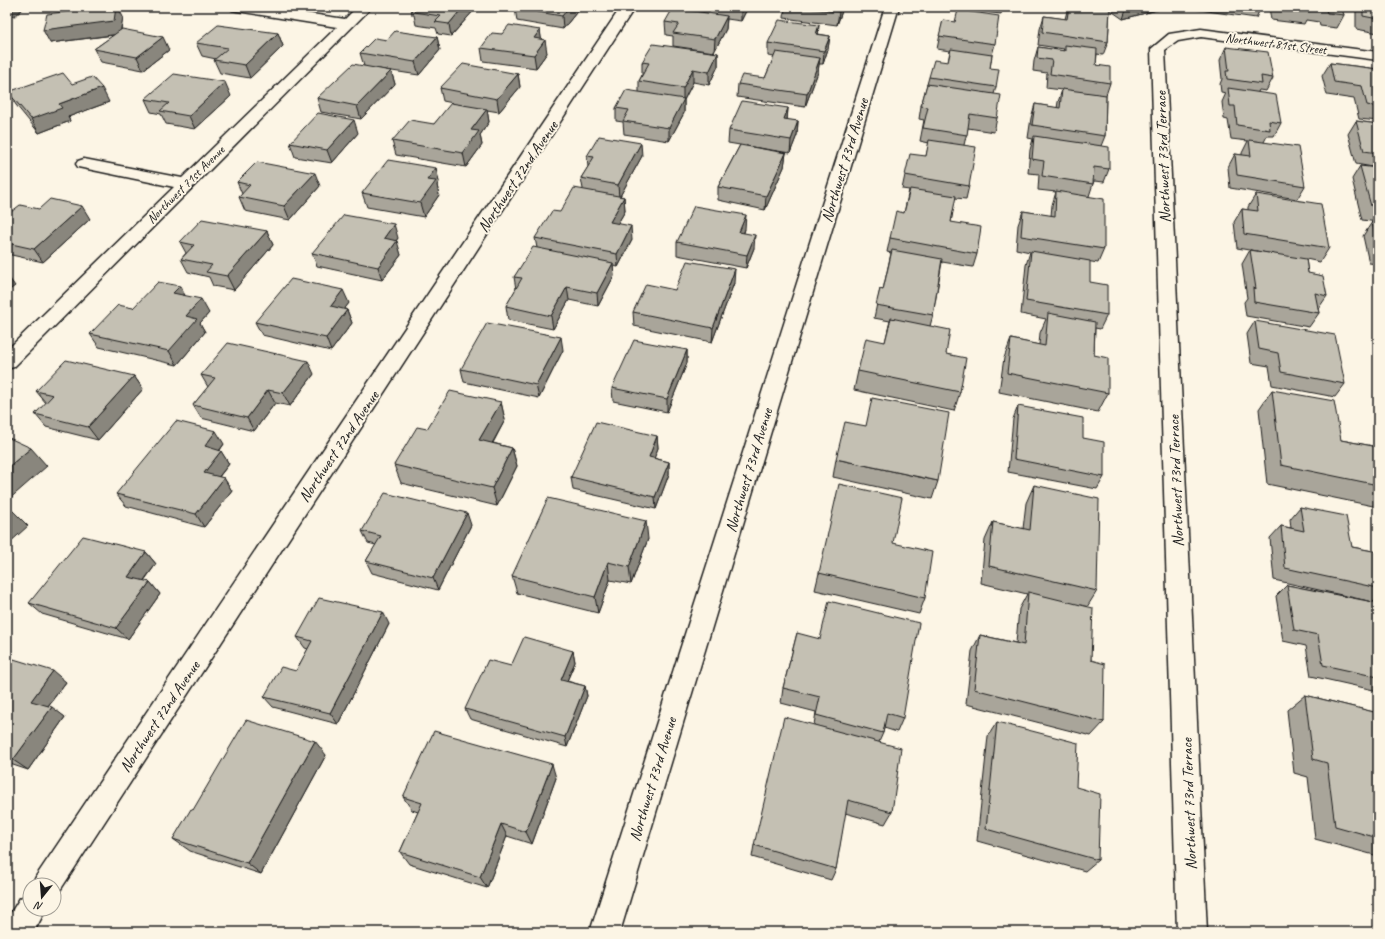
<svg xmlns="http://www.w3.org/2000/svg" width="1385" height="939" font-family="Caveat,sans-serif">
	<rect width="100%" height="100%" fill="#fcf5e5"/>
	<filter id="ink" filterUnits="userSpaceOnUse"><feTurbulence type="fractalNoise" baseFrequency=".025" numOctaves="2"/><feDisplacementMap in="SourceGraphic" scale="8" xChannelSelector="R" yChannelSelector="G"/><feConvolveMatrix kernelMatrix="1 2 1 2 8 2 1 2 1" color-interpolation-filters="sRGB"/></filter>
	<g filter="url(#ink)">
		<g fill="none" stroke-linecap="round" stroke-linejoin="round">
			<defs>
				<path id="street" d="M 230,7 L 264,7 L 345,19 L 357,7 L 372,7 L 14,367 L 7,369 L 7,350 L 174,187 L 78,167 L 76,164 L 78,161 L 84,159 L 182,178 L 337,27 L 237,11 L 232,10 Z
					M 621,7 L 635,7 L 57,895 L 54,897 L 54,885 L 32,885 L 37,875 Z
					M 885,7 L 899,7 L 620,932 L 590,932 Z
					M 1201,29 L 1378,52 L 1378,60 L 1201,37 L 1178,41 L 1165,50 L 1207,932 L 1177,932 L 1151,49 L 1169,34 Z
					M 30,894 L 30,909 L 46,909 L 34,932 L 7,932 L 7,919 L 20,898 Z"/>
			</defs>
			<use href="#street" stroke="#1c1c1c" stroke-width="3"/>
			<use href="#street" fill="#fcf5e5" fill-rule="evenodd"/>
		</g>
		<path fill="#a9a59a" stroke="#1c1c1c" d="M 7,7 L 25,7 L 15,16 L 7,15 Z
			M 411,7 L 475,7 L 475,9 L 451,36 L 438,34 L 436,28 L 416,25 L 414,15 L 412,15 Z
			M 679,7 L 748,7 L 741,21 L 727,19 L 726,29 L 714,52 L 673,46 L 673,36 L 666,35 L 665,22 L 679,9 Z
			M 785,7 L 843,7 L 842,11 L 837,25 L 784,18 Z
			M 960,7 L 1003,7 L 1001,14 L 959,9 Z
			M 1068,7 L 1107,9 L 1105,7 L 1168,7 L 1123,19 L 1110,10 L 1108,42 L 1103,55 L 1097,54 L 1096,65 L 1110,83 L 1106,95 L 1105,136 L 1101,146 L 1109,169 L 1104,182 L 1094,181 L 1089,196 L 1104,249 L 1098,263 L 1068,258 L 1090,282 L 1107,315 L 1100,329 L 1095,328 L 1094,355 L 1108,393 L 1098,412 L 999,392 L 1004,358 L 1011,339 L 1039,345 L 1040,333 L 1046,319 L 1021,314 L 1026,265 L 1030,252 L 1016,249 L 1018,225 L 1023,211 L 1051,216 L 1052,205 L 1056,192 L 1038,190 L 1039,174 L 1028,173 L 1030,150 L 1033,139 L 1028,138 L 1031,118 L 1035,104 L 1057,108 L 1058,102 L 1062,90 L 1046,88 L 1047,73 L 1033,71 L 1034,61 L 1038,47 L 1063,51 L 1064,49 L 1038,45 L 1040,29 L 1044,16 L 1065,19 Z
			M 1186,7 L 1261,7 L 1256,18 L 1186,8 Z
			M 1269,7 L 1341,7 L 1344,15 L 1337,28 L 1320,26 L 1319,22 L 1306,20 L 1304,24 L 1271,20 Z
			M 1358,7 L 1378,7 L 1378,33 L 1356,29 L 1356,11 Z
			M 515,8 L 580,8 L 563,29 L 517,21 Z
			M 123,17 L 121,30 L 169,50 L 143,70 L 101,62 L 94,49 L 114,35 L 50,43 Z
			M 943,20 L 995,44 L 992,55 L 990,68 L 996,87 L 994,94 L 997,118 L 994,132 L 968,128 L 964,145 L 969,186 L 966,199 L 955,198 L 951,222 L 977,254 L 973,267 L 942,262 L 933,315 L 930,326 L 946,354 L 960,392 L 954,411 L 854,390 L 858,371 L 885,342 L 890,321 L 874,318 L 880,289 L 883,290 L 891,253 L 887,252 L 890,238 L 904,213 L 909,190 L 902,189 L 905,175 L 926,156 L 929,143 L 920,141 L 924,120 L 919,119 L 921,106 L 929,77 L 948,62 L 950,51 L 937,49 Z
			M 540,30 L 541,39 L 547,53 L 536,68 L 483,61 L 481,48 L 502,34 Z
			M 278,33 L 283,46 L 250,78 L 220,73 L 214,60 L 216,59 L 202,56 L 196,43 Z
			M 818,34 L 830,36 L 828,49 L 823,64 L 819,64 L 818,72 L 805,107 L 737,97 L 738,84 L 765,78 L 774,57 L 768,56 L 768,43 Z
			M 437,37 L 440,50 L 419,75 L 372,68 L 391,71 L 395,84 L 361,119 L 321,112 L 317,98 L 364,66 L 360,53 L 387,40 Z
			M 1226,47 L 1273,78 L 1266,91 L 1259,90 L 1258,92 L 1281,123 L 1274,136 L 1267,136 L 1264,142 L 1305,186 L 1297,199 L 1230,188 L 1228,167 L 1235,154 L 1242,155 L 1242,153 L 1248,141 L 1231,139 L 1228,120 L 1224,119 L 1222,102 L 1226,93 L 1221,92 L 1220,84 L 1222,79 L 1220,60 Z
			M 718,53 L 718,66 L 709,85 L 693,82 L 684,100 L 684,113 L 669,141 L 624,134 L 623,122 L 616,121 L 616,108 L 639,93 L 639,81 L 642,75 L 642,62 Z
			M 1330,63 L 1378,69 L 1378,121 L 1359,119 L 1354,99 L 1327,95 L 1322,76 Z
			M 518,74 L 520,87 L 499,112 L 487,110 L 489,122 L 480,135 L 482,145 L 466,167 L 396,155 L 392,141 L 434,124 L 453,103 L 443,101 L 440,88 Z
			M 72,84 L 109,102 L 68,117 L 70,121 L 39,133 L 16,105 L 8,92 Z
			M 231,96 L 195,129 L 166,124 L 161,114 L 151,112 L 145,99 Z
			M 788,108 L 787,120 L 798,121 L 797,135 L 790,153 L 746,146 L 786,153 L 784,167 L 765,210 L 718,200 L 718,187 L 740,145 L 728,143 L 729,130 Z
			M 1356,121 L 1378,124 L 1378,168 L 1356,164 L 1348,134 Z
			M 358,133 L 332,163 L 295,157 L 290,143 Z
			M 587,156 L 642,156 L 620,196 L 624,197 L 625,211 L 618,223 L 632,240 L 618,267 L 613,266 L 614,276 L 598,306 L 569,300 L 553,329 L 508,320 L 506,306 L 516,289 L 514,277 L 537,248 L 535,238 L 583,189 L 581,178 L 588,167 Z
			M 1360,166 L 1378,168 L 1378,222 L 1362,220 L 1352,179 Z
			M 436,168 L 439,182 L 437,185 L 439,195 L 424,217 L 367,207 L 362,193 Z
			M 237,182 L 320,186 L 290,220 L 245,211 L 239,197 L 242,194 Z
			M 1256,194 L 1329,248 L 1320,262 L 1306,259 L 1308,273 L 1327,296 L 1318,309 L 1319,313 L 1309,327 L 1246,316 L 1244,302 L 1247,298 L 1242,264 L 1250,250 L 1273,254 L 1237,248 L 1234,222 L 1242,209 L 1248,210 L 1248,207 Z
			M 7,215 L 90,219 L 43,262 L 7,254 Z
			M 1372,222 L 1378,223 L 1378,264 L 1369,263 L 1363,236 Z
			M 745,229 L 744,233 L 754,248 L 746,268 L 677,255 L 677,242 Z
			M 267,231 L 273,245 L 234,290 L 213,286 L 209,277 L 188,272 L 181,259 L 186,253 L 180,242 Z
			M 398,238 L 396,241 L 401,255 L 382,280 L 317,266 L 312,253 Z
			M 734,283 L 712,342 L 634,326 L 633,312 L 675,290 Z
			M 185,296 L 209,313 L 200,323 L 205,332 L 177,365 L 99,347 L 90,334 L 133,308 Z
			M 349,303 L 344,309 L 347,310 L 352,323 L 331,351 L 262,335 L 255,322 Z
			M 1255,321 L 1345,384 L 1335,397 L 1272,385 L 1269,366 L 1251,363 L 1247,334 Z
			M 563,350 L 539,398 L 464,382 L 461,369 Z
			M 687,350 L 687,363 L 667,412 L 613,401 L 612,388 Z
			M 314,374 L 290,406 L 275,403 L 254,431 L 201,418 L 193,405 L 208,387 L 201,375 Z
			M 134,376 L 143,389 L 98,440 L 46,427 L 35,414 L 46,403 L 36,391 Z
			M 1272,390 L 1341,440 L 1378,447 L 1378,501 L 1373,506 L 1267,484 L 1259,409 Z
			M 501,402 L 505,420 L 493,443 L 512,448 L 517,466 L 497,506 L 401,483 L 394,465 L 427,429 Z
			M 1018,406 L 1083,438 L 1104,477 L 1097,489 L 1008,472 L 1013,419 Z
			M 657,436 L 658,448 L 654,458 L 669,462 L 669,474 L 656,509 L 573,490 L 571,477 Z
			M 224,444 L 220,450 L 229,464 L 219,477 L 224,478 L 232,491 L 204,527 L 126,506 L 116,494 Z
			M 836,459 L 938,481 L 932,499 L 833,477 Z
			M 1034,485 L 1097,591 L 1087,607 L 1091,660 L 1104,722 L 1091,736 L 966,704 L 972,651 L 980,635 L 1016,643 L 1019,609 L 1027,594 L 981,583 L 985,540 L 993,522 L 1023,529 L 1026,503 Z
			M 1300,507 L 1352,547 L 1378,552 L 1378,597 L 1373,602 L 1274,580 L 1270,538 L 1281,526 L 1291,528 L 1290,519 Z
			M 471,525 L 438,590 L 372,573 L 366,561 L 376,545 L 368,543 L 362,531 Z
			M 648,539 L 631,584 L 610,580 L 598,613 L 517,593 L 512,576 Z
			M 893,543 L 925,598 L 919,614 L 815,590 L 819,573 Z
			M 146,552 L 156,564 L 144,581 L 150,582 L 160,594 L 128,639 L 42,614 L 29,603 Z
			M 1287,585 L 1378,603 L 1378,691 L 1311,676 L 1306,646 L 1283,641 L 1276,596 Z
			M 389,624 L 338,724 L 273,707 L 264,697 L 296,671 L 308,649 L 305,648 L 297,637 Z
			M 797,633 L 903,718 L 897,732 L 884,728 L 883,733 L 879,742 L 892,812 L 885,824 L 845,813 L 836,869 L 831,880 L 752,857 L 754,845 L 814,725 L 816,712 L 781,703 L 783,688 Z
			M 573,651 L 575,662 L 567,681 L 585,686 L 587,696 L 567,747 L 470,719 L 465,709 L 511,666 Z
			M 7,657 L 66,682 L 48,706 L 65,717 L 28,770 L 7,763 Z
			M 1305,695 L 1378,713 L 1378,856 L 1315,839 L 1308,777 L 1294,773 L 1287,710 Z
			M 997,722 L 1076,787 L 1098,860 L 1085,871 L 977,841 L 988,736 Z
			M 326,755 L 261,874 L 190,851 L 173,839 L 193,810 Z
			M 556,778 L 532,844 L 507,836 L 487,888 L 409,864 L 400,852 L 418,812 L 412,810 L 403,797 Z"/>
		<path fill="#89867d" stroke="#1c1c1c" d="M 10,7 L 25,7 L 15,16 Z
			M 109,7 L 118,7 L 123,17 L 120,34 L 50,43 L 43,30 Z
			M 463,7 L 475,7 L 475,9 L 451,36 L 449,24 Z
			M 569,7 L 580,7 L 580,8 L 563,29 L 562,16 Z
			M 742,7 L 748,7 L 741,21 L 741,8 Z
			M 841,7 L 843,7 L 842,11 L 837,25 L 839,12 Z
			M 1127,7 L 1168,7 L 1123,19 Z
			M 727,16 L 726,29 L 714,52 L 715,39 Z
			M 819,25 L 818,38 L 816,34 Z
			M 540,30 L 542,43 L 534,38 Z
			M 278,33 L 283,46 L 250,78 L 245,65 Z
			M 830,36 L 828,49 L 823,64 L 824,51 Z
			M 163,37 L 169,50 L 143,70 L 137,57 Z
			M 437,37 L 440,50 L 419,75 L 415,62 Z
			M 545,40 L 547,53 L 536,68 L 534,55 Z
			M 718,53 L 718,66 L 709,85 L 709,72 Z
			M 820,58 L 818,72 L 805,107 L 807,94 Z
			M 693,69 L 693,82 L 684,100 L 684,113 L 669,141 L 669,128 L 683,100 L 683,88 Z
			M 391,71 L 395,84 L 361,119 L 357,106 Z
			M 518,74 L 520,87 L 499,112 L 497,99 Z
			M 225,82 L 231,96 L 195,129 L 189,116 Z
			M 102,88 L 109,102 L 68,117 L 70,121 L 39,133 L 31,119 L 59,104 Z
			M 788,108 L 787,121 L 784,119 Z
			M 487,109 L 489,122 L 480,135 L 482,145 L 466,167 L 463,153 L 471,130 Z
			M 354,120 L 358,133 L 332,163 L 327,150 Z
			M 798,121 L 797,135 L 790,153 L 791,140 Z
			M 641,143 L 642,156 L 619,198 L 618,185 Z
			M 786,153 L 784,167 L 765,210 L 766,196 Z
			M 436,168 L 439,182 L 437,185 L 439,195 L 424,217 L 420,203 L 427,180 Z
			M 315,173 L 320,186 L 290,220 L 284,206 Z
			M 624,197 L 625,211 L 611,235 L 610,222 Z
			M 82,206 L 90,219 L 43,262 L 34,249 Z
			M 746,215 L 745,229 L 739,245 L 739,232 Z
			M 394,224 L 398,238 L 388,252 L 384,238 Z
			M 631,226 L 632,240 L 618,267 L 617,254 Z
			M 267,231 L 273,245 L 234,290 L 227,276 Z
			M 755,235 L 754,248 L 746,268 L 747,255 Z
			M 397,241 L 401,255 L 382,280 L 378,267 Z
			M 613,263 L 614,276 L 598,306 L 597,293 Z
			M 735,269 L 734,283 L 712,342 L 713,328 Z
			M 7,275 L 15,286 L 7,292 Z
			M 180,286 L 187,299 L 173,293 Z
			M 567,287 L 569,300 L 553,329 L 551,316 Z
			M 343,290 L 349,303 L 336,320 L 331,306 Z
			M 201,299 L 209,313 L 200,323 L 205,332 L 177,365 L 169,351 L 186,316 Z
			M 347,310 L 352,323 L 331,351 L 326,338 Z
			M 561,337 L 563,350 L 539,398 L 536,385 Z
			M 687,350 L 687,363 L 667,412 L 667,399 Z
			M 308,361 L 314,374 L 290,406 L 283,393 Z
			M 134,376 L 143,389 L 98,440 L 88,427 Z
			M 268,390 L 275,403 L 254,431 L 247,418 Z
			M 501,402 L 505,420 L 484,458 L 479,440 Z
			M 216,431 L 224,444 L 213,459 L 205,446 Z
			M 657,436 L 658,448 L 650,470 L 649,457 Z
			M 31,448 L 47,466 L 7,501 L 7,468 Z
			M 512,448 L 517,466 L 497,506 L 492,488 Z
			M 221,451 L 229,464 L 212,485 L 204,473 Z
			M 669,462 L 669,474 L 656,509 L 655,497 Z
			M 224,478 L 232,491 L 204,527 L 196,514 Z
			M 11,509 L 28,526 L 7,545 L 7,512 Z
			M 467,513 L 471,525 L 438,590 L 433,578 Z
			M 646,521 L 648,539 L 631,584 L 629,567 Z
			M 146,552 L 156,564 L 138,588 L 128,577 Z
			M 608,562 L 610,580 L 598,613 L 595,597 Z
			M 150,582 L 160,594 L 128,639 L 116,628 Z
			M 383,612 L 389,624 L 338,724 L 330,713 Z
			M 573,651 L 575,662 L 563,690 L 561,680 Z
			M 53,671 L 66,682 L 44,711 L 31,701 Z
			M 585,686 L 587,696 L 567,747 L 565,737 Z
			M 52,707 L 65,717 L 28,770 L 13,760 Z
			M 315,741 L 326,755 L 261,874 L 247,863 Z
			M 552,764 L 556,778 L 532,844 L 526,832 Z
			M 501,824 L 507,836 L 487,888 L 480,877 Z"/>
		<path fill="#c4c0b3" stroke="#1c1c1c" d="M 72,7 L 116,7 L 114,21 L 43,30 L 47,14 L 71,11 Z
			M 418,7 L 463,7 L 449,24 L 435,22 L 441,16 L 413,12 Z
			M 516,7 L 569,7 L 562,16 L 515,8 Z
			M 731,7 L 742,7 L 741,8 Z
			M 799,7 L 841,7 L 839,12 Z
			M 1069,7 L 1095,7 L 1110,9 L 1108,42 L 1042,32 L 1044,16 L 1067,19 Z
			M 1279,7 L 1309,7 L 1310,11 Z
			M 1313,7 L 1341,7 L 1344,15 L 1327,13 L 1326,9 Z
			M 1363,7 L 1378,7 L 1378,19 L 1363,16 Z
			M 673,8 L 727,16 L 715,39 L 673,33 L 679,24 L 665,22 Z
			M 958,10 L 999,16 L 995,44 L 939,36 L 943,20 L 955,22 Z
			M 779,20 L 819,25 L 816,34 L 830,36 L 824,51 L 768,43 Z
			M 218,25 L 278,33 L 245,65 L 214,60 L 228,48 L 196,43 Z
			M 509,25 L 540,30 L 534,38 L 545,40 L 534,55 L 481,48 L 492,33 L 502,34 Z
			M 122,29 L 163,37 L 137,57 L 94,49 Z
			M 395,31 L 437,37 L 415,62 L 360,53 L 375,38 L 387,40 Z
			M 653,44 L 718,53 L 709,72 L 693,69 L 683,88 L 639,81 L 649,63 L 642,62 Z
			M 1065,45 L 1097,49 L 1096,65 L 1110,67 L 1110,83 L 1050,74 L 1052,60 L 1037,58 L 1038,47 L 1065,51 Z
			M 1226,47 L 1268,52 L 1273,78 L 1261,76 L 1262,84 L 1227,79 L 1226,71 L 1229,71 Z
			M 951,49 L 992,55 L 990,68 L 999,69 L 996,87 L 929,77 L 934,60 L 948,62 Z
			M 776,52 L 820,58 L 807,94 L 738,84 L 742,75 L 765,78 Z
			M 1330,63 L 1378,69 L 1378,107 L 1367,105 L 1362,86 L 1334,82 Z
			M 353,64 L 391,71 L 357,106 L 317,98 Z
			M 463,64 L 518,74 L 497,99 L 440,88 Z
			M 63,73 L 72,84 L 92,77 L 102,88 L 59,104 L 62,108 L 31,119 L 8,92 Z
			M 174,74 L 225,82 L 189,116 L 160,111 L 169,103 L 145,99 Z
			M 927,84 L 1001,95 L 997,118 L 970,114 L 967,135 L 923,128 L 928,107 L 921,106 Z
			M 1228,88 L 1276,95 L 1281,123 L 1269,121 L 1270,130 L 1237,125 L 1235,106 L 1230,106 Z
			M 1062,89 L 1106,95 L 1105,136 L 1032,125 L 1035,104 L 1060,108 Z
			M 626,90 L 684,99 L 669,128 L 623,121 L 629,110 L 616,108 Z
			M 742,101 L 788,108 L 784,119 L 798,121 L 791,140 L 729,130 Z
			M 451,103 L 487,109 L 471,130 L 479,131 L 463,153 L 392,141 L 410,120 L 434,124 Z
			M 318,113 L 354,120 L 327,150 L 290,143 Z
			M 1356,121 L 1378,124 L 1378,153 L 1364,151 Z
			M 599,136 L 641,143 L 618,185 L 581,178 L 594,157 L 587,156 Z
			M 1034,136 L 1109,147 L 1109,169 L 1094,167 L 1093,184 L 1042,176 L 1044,161 L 1032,159 Z
			M 929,140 L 976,147 L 969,186 L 905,175 L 910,154 L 926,156 Z
			M 1249,140 L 1298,147 L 1305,186 L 1237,175 L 1235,154 L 1251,156 Z
			M 740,145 L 786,153 L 766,196 L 718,187 Z
			M 388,160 L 436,168 L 427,180 L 436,181 L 420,203 L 362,193 Z
			M 257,162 L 315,173 L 284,206 L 239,197 L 250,185 L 237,182 Z
			M 1360,166 L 1378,168 L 1378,207 L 1371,206 Z
			M 574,188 L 624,197 L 610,222 L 631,226 L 617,254 L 535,238 L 552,211 L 560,212 Z
			M 910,189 L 956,196 L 951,222 L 981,227 L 977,254 L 890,238 L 896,211 L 904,213 Z
			M 1056,191 L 1104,199 L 1104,249 L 1021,236 L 1023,211 L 1055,216 Z
			M 1256,194 L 1321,204 L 1329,248 L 1244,234 L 1242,209 L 1258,211 Z
			M 50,199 L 82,206 L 34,249 L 7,243 L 7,215 L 20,205 L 39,209 Z
			M 694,206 L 746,215 L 739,232 L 755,235 L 747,255 L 677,242 Z
			M 344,215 L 394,224 L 384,238 L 397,241 L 378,267 L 312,253 Z
			M 202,219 L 267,231 L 227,276 L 206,272 L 212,265 L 181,259 L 194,245 L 180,242 Z
			M 1372,222 L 1378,223 L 1378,248 Z
			M 533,247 L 613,263 L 597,293 L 567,287 L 551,316 L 506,306 L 522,278 L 514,277 Z
			M 892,250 L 942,259 L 933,315 L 876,305 L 880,289 L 883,290 Z
			M 1250,250 L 1306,259 L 1308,273 L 1323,276 L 1327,296 L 1315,293 L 1319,313 L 1254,302 L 1253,288 L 1256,289 Z
			M 1031,251 L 1090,261 L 1090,282 L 1107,285 L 1107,315 L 1026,301 Z
			M 687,261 L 735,269 L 713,328 L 633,312 L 646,284 L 675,290 Z
			M 291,279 L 343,290 L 331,306 L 347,310 L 326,338 L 255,322 Z
			M 158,282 L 180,286 L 173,293 L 201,299 L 186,316 L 197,319 L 169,351 L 90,334 L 118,305 L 133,308 Z
			M 1048,313 L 1095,322 L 1094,355 L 1108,358 L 1108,393 L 1007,373 L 1011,339 L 1045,346 Z
			M 891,318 L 950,330 L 946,354 L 966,358 L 960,392 L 858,371 L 866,338 L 885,342 Z
			M 1255,321 L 1335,335 L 1345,384 L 1281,372 L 1278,353 L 1259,349 Z
			M 487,323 L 561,337 L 536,385 L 461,369 Z
			M 634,340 L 687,350 L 667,399 L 612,388 Z
			M 228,343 L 308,361 L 283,393 L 268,390 L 247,418 L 193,405 L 215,378 L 201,375 Z
			M 66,360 L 134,376 L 88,427 L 35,414 L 53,395 L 36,391 Z
			M 1272,390 L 1334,401 L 1341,440 L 1378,447 L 1378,485 L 1281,465 Z
			M 450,391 L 501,402 L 479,440 L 512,448 L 492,488 L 394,465 L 417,427 L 427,429 Z
			M 872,398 L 949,413 L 938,481 L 836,459 L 845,422 L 866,426 Z
			M 1018,406 L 1083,418 L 1083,438 L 1104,442 L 1104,477 L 1014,459 Z
			M 176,421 L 216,431 L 205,446 L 221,451 L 204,473 L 224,478 L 196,514 L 116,494 Z
			M 596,422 L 657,436 L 649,457 L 669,462 L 655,497 L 571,477 Z
			M 7,437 L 31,448 L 7,468 Z
			M 839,484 L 902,498 L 893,543 L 932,552 L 925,598 L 819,573 Z
			M 1034,485 L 1099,499 L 1097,591 L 989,566 L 993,522 L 1030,530 Z
			M 385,493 L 467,513 L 433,578 L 366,561 L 381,536 L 362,531 Z
			M 548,498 L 646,521 L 629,567 L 608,562 L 595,597 L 512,576 Z
			M 7,507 L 11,509 L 7,512 Z
			M 1300,507 L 1346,516 L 1352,547 L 1378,552 L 1378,588 L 1285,568 L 1281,526 L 1304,531 Z
			M 83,536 L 146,552 L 128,577 L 150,582 L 116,628 L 29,603 Z
			M 1287,585 L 1378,603 L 1378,677 L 1323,665 L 1318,635 L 1294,630 Z
			M 1028,592 L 1093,608 L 1091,660 L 1105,664 L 1104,722 L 974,689 L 980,635 L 1024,645 Z
			M 319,598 L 383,612 L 330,713 L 264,697 L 281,667 L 296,671 L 312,641 L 297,637 Z
			M 829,601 L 919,623 L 903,718 L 887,713 L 883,733 L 816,715 L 820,697 L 783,688 L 797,633 L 820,639 Z
			M 524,637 L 573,651 L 561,680 L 585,686 L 565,737 L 465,709 L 488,660 L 511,666 Z
			M 7,657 L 53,671 L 31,701 L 52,707 L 13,760 L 7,758 Z
			M 1305,695 L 1378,713 L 1378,838 L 1335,826 L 1327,763 L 1313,759 Z
			M 784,717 L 901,748 L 892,812 L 848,800 L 836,869 L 754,845 Z
			M 246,720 L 315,741 L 247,863 L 173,839 L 191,809 L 193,810 Z
			M 997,722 L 1078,743 L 1076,787 L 1100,794 L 1098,860 L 986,829 Z
			M 434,731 L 552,764 L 526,832 L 501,824 L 480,877 L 400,852 L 422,803 L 403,797 Z"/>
	</g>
	<g text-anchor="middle" stroke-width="4" stroke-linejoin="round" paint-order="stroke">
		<g font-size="13" fill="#1c1c1c" stroke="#fcf5e5">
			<text transform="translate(1276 43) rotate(7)" y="5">Northwest 81st Street</text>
			<text transform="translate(185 184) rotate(-45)" y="5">Northwest 71st Avenue</text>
		</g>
		<g font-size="16" fill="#1c1c1c" stroke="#fcf5e5">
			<text transform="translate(1162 157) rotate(-92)" y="6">Northwest 73rd Terrace</text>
			<text transform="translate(844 160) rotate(-73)" y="6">Northwest 73rd Avenue</text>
			<text transform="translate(517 176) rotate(-56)" y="6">Northwest 72nd Avenue</text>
			<text transform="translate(338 446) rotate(-56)" y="6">Northwest 72nd Avenue</text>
			<text transform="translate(748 470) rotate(-73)" y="6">Northwest 73rd Avenue</text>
			<text transform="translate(1175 481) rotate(-92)" y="6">Northwest 73rd Terrace</text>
			<text transform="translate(159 716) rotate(-56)" y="6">Northwest 72nd Avenue</text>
			<text transform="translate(652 779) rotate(-73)" y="6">Northwest 73rd Avenue</text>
			<text transform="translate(1188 804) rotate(-92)" y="6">Northwest 73rd Terrace</text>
		</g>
	</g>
	<rect width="1385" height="939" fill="none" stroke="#fcf5e5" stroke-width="24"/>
	<rect x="12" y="12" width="1361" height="915" fill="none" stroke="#1c1c1c" stroke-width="1.5" filter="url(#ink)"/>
	<g transform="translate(42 897) rotate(197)"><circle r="19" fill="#fcf5e5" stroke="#a29e95"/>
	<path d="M0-3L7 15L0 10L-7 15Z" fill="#1c1c1c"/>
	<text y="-6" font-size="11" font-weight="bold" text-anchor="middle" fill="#1c1c1c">N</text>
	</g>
</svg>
